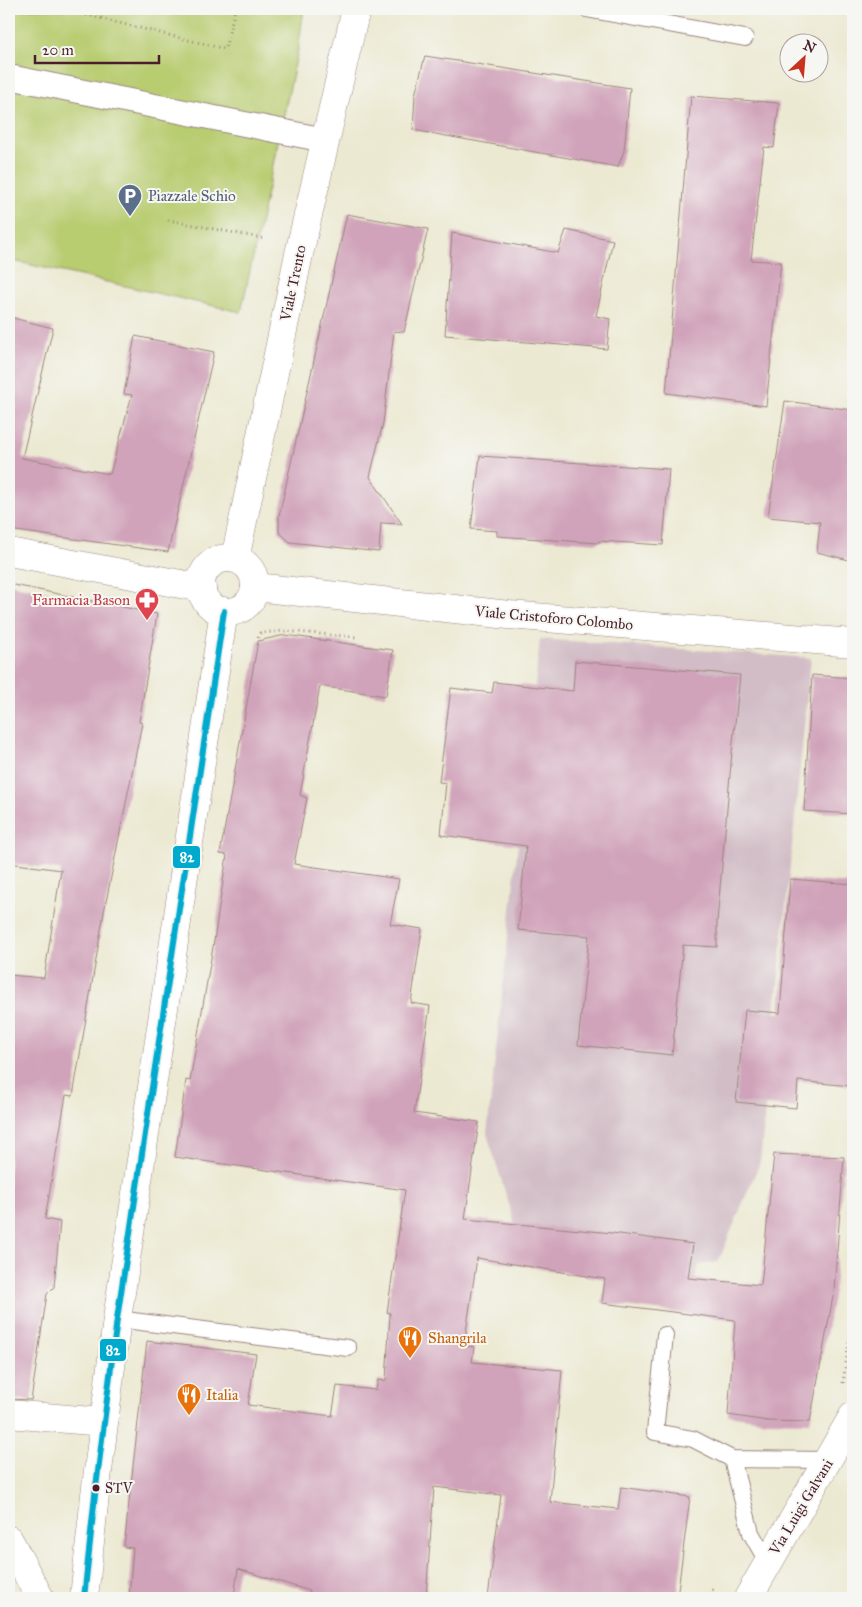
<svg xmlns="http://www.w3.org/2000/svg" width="862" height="1607" font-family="'IM FELL Great Primer',serif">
	<rect width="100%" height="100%" fill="#f6f6f2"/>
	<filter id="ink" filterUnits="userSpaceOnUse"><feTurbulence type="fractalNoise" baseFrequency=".02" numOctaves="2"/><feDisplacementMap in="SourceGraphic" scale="10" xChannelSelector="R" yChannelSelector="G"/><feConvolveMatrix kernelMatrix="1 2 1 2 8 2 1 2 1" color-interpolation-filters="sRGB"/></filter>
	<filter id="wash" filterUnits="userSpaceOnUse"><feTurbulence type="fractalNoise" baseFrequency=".0096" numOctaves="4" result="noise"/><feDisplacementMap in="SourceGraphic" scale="20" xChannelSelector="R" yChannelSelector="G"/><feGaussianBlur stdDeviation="1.12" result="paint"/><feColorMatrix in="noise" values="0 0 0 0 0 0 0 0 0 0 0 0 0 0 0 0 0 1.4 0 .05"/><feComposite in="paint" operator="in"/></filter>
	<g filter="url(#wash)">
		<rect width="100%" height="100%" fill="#ece9d2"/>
		<path fill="#d2bdc6" d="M 540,639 L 811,658 L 760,1162 L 718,1262 L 699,1265 L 691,1293 L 617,1257 L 522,1246 L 487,1134 Z"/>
		<path fill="#b8cc70" stroke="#81764e" d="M 9,9 L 304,9 L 298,50 L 241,312 L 9,260 Z"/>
		<g id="blocks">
			<path fill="#d0a3ba" d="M 425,56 L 630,88 L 624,151 L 618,167 L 413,130 L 415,95 Z
				M 691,96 L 779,103 L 774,148 L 764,147 L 751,260 L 781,262 L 766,406 L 666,393 Z
				M 347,214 L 428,229 L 404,332 L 394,331 L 383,423 L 370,477 L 402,524 L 381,523 L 379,552 L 290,542 L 279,532 L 279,516 Z
				M 566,230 L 613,240 L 596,316 L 610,319 L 607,349 L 445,335 L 452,233 L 558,253 Z
				M 9,317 L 53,328 L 22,458 L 110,474 L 132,395 L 124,394 L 135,336 L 214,352 L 168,552 L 9,530 Z
				M 785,401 L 853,410 L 853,561 L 817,552 L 820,522 L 768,517 Z
				M 480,456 L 669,469 L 663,545 L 599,541 L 598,543 L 497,536 L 497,531 L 471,529 Z
				M 9,584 L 157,614 L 139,722 L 142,723 L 104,912 L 73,1096 L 66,1095 L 45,1219 L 60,1222 L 54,1287 L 47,1294 L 31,1400 L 9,1399 L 9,975 L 44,978 L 61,870 L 9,863 Z
				M 285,635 L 393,650 L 386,696 L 320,686 L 300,795 L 307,798 L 294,864 L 399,879 L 390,924 L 422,929 L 411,1003 L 430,1006 L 414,1113 L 479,1122 L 465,1219 L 612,1233 L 693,1244 L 688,1278 L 761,1285 L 774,1154 L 844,1157 L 834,1291 L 810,1422 L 768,1421 L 728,1415 L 735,1320 L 602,1303 L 605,1279 L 477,1258 L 464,1346 L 474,1347 L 472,1362 L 562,1370 L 550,1502 L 618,1509 L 621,1487 L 690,1497 L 677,1598 L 488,1598 L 501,1495 L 434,1487 L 426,1598 L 309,1598 L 310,1591 L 238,1569 L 234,1597 L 129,1598 L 133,1548 L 124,1547 L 147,1341 L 256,1354 L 248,1405 L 332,1416 L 337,1386 L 376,1390 L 378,1380 L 386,1381 L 390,1313 L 387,1312 L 405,1190 L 175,1157 L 186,1080 L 190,1081 L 214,941 L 227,855 L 220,854 L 258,641 Z
				M 575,661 L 740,675 L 732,752 L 717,922 L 717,947 L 683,945 L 672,1055 L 578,1045 L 589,936 L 518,930 L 526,846 L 441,835 L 446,783 L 439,782 L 451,688 L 492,693 L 494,682 L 573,691 Z
				M 812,675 L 853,678 L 853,814 L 804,811 Z
				M 790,879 L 853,884 L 853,1066 L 851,1086 L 798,1081 L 796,1108 L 736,1102 L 745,1010 L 780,1013 Z"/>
		</g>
	</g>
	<g filter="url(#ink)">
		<use href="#blocks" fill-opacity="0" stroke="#9b847e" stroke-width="1"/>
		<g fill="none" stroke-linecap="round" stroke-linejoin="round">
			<defs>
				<path id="service" d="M 586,9 L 745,38
					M 117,1319 L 348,1348
					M 665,1335 L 655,1432 L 693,1439 L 732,1459 L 829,1460
					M 732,1459 L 751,1533 L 768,1563"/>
				<path id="pedestrian" d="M 9,77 L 325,140"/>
				<path id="minor" d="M 9,552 L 202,588
					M 9,1414 L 103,1422
					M 9,1540 L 40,1598"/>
				<path id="tertiary" d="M 255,587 L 509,615 L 853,643
					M 748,1598 L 853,1416"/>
				<path id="secondary" d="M201 585a27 27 0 1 1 54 0a27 27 0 1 1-54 0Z
					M 235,559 L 299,254 L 356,9
					M 84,1598 L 95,1495 L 117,1319 L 224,611"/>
			</defs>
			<use href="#service" stroke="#9b847e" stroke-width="18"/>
			<use href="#pedestrian" stroke="#9b847e" stroke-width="26"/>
			<use href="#minor" stroke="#9b847e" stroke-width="29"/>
			<use href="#tertiary" stroke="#9b847e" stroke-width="29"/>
			<use href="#secondary" stroke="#9b847e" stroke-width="29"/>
			<path stroke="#9b847e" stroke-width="3" stroke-dasharray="1 4" stroke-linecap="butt" d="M 62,9 L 225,49 L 235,9
				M 168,220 L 266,239
				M 9,238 L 9,236
				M 258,638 L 260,633 L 284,631 L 356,637
				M 843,1383 L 853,1316
				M 706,1598 L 713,1589"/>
			<use href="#service" stroke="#fff" stroke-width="16"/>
			<use href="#pedestrian" stroke="#fff" stroke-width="24"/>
			<use href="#minor" stroke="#fff" stroke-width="28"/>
			<use href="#tertiary" stroke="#fff" stroke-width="28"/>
			<use href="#secondary" stroke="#fff" stroke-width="28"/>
			<defs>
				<path id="bus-1" d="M 84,1598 L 95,1495 L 117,1319 L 224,611"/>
			</defs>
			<use href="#bus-1" stroke="#f6f6f2" stroke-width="10"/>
			<use href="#bus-1" stroke="#00a9ce" stroke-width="6"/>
		</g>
	</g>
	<defs>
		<symbol id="parking-pin" viewBox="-11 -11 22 30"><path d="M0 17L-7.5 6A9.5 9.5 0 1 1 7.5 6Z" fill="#5c6f8a" stroke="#f6f6f2"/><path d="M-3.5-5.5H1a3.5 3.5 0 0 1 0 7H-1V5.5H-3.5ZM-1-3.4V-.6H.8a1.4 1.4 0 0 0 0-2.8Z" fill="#fff"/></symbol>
		<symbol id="pharmacy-pin" viewBox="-11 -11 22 30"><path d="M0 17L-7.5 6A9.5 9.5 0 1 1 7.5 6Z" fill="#e0444e" stroke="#f6f6f2"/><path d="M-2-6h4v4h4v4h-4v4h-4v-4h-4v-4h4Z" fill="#fff"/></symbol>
		<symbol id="restaurant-pin" viewBox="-11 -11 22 30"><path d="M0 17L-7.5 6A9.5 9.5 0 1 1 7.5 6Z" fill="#e8710a" stroke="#f6f6f2"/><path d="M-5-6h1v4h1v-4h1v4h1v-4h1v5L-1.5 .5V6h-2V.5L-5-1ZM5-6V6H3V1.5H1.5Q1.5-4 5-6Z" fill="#fff"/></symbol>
	</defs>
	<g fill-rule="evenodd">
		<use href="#parking-pin" x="116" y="182" width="28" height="38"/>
		<use href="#pharmacy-pin" x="133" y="586" width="28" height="38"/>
		<use href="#restaurant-pin" x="396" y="1324" width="28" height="38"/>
		<use href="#restaurant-pin" x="175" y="1381" width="28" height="38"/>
	</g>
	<circle fill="#4a1f2b" stroke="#f6f6f2" stroke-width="2" cx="96" cy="1488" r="4.5"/>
	<g text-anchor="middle" stroke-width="4" stroke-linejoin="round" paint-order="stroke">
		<g font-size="14" fill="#4a1f2b" stroke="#f6f6f2" text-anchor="start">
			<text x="105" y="1493">STV</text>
		</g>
		<g font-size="15" fill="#4e5e75" stroke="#f6f6f2" text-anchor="start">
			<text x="148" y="201">Piazzale Schio</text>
		</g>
		<g font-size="15" fill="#4a1f2b" stroke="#f6f6f2">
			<text transform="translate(293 283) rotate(-78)" y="5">Viale Trento</text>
			<text transform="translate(554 618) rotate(5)" y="5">Viale Cristoforo Colombo</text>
			<text transform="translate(801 1507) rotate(-59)" y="5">Via Luigi Galvani</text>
		</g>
		<g font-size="15" fill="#be3a42" stroke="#f6f6f2" text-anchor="end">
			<text x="130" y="605">Farmacia Bason</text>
		</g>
		<g font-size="15" fill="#c56008" stroke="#f6f6f2" text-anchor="start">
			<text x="428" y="1343">Shangrila</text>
			<text x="206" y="1400">Italia</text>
		</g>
	</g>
	<g stroke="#f6f6f2" stroke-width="2">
		<rect x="172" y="845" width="29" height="24" rx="5" fill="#00a9ce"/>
		<rect x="99" y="1338" width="28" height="24" rx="5" fill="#00a9ce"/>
	</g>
	<g font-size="14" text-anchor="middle" font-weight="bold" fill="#fff">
		<text x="187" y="862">82</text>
		<text x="113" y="1355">82</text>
	</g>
	<rect width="862" height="1607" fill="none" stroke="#f6f6f2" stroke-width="30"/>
	<g transform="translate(804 58) rotate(26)"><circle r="24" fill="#f6f6f2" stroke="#b1a0a2"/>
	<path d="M0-4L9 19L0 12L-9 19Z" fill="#c8321e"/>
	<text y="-8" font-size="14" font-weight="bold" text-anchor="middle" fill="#4a1f2b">N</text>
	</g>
	<path d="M35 55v8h124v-8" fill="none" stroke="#4a1f2b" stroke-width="2.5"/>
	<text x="42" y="55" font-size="15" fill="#4a1f2b" stroke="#f6f6f2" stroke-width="4" paint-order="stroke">20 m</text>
</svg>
